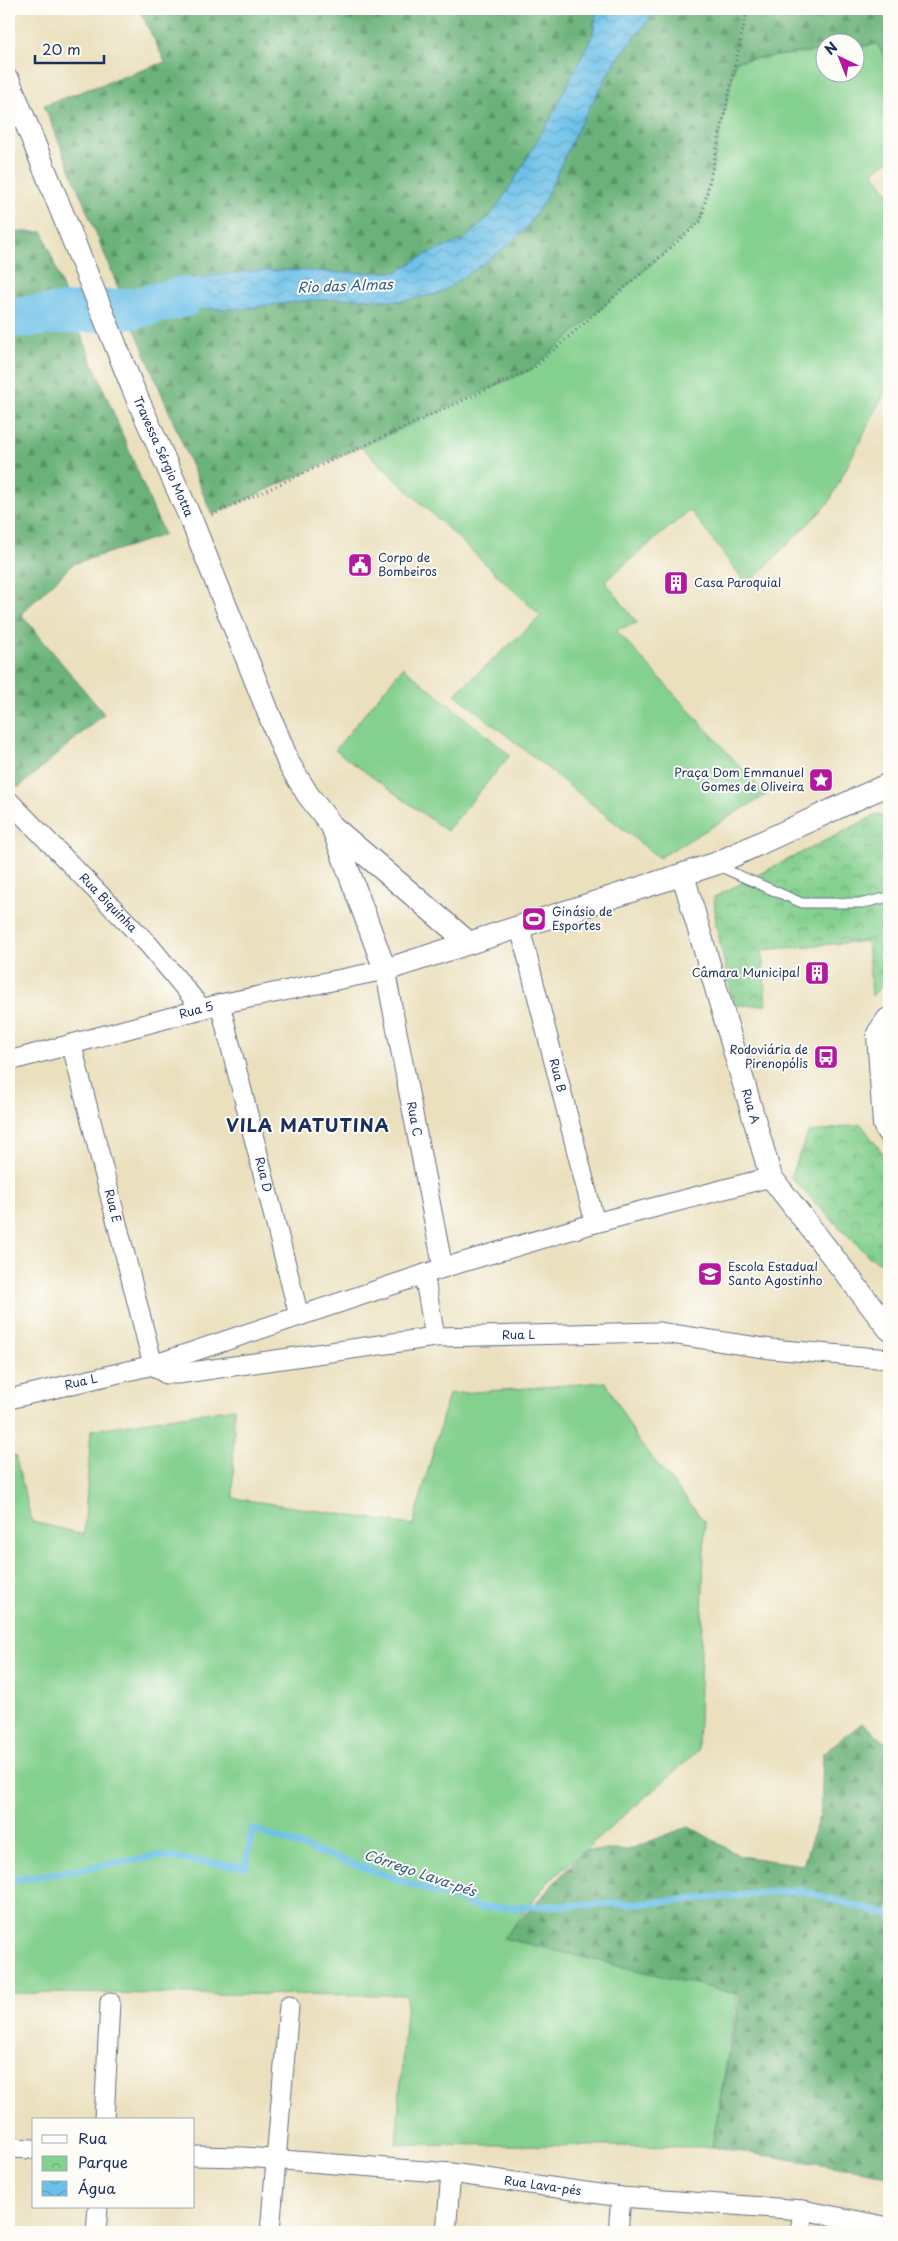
<svg xmlns="http://www.w3.org/2000/svg" width="898" height="2241" font-family="'Playpen Sans',sans-serif">
	<defs>
		<pattern id="forest-firs" width="22" height="20" patternUnits="userSpaceOnUse" patternTransform="scale(1.25)"><rect width="22" height="20" fill="#6bb279"/><path d="M5 1l3.5 6h-7zM16 11l3.5 6h-7z" fill="#579166"/></pattern>
		<pattern id="park-crowns" width="20" height="18" patternUnits="userSpaceOnUse" patternTransform="scale(1.25)"><rect width="20" height="18" fill="#84d08e"/><path d="M2 6a3 3 0 1 1 6 0M12 15a3 3 0 1 1 6 0" fill="none" stroke="#6ba977"/></pattern>
		<pattern id="water-waves" width="16" height="10" patternUnits="userSpaceOnUse" patternTransform="scale(1.25)"><rect width="16" height="10" fill="#6dc1e9"/><path d="M0 5q4-4 8 0t8 0" fill="none" stroke="#599dc0"/></pattern>
	</defs>
	<rect width="100%" height="100%" fill="#fdfcf7"/>
	<filter id="ink" filterUnits="userSpaceOnUse"><feTurbulence type="fractalNoise" baseFrequency=".02" numOctaves="2"/><feDisplacementMap in="SourceGraphic" scale="10" xChannelSelector="R" yChannelSelector="G"/><feConvolveMatrix kernelMatrix="1 2 1 2 8 2 1 2 1" color-interpolation-filters="sRGB"/></filter>
	<filter id="wash" filterUnits="userSpaceOnUse"><feTurbulence type="fractalNoise" baseFrequency=".0096" numOctaves="4" result="noise"/><feDisplacementMap in="SourceGraphic" scale="20" xChannelSelector="R" yChannelSelector="G"/><feGaussianBlur stdDeviation="1.12" result="paint"/><feColorMatrix in="noise" values="0 0 0 0 0 0 0 0 0 0 0 0 0 0 0 0 0 1.4 0 .05"/><feComposite in="paint" operator="in"/></filter>
	<g filter="url(#wash)">
		<rect width="100%" height="100%" fill="#ebe0be"/>
		<path fill="#84d08e" stroke="#508076" d="M 877,44 L 889,65 L 889,160 L 873,172 L 889,194 L 889,384 L 828,504 L 747,585 L 690,510 L 605,581 L 637,623 L 616,630 L 766,795 L 659,858 L 455,694 L 541,616 L 361,447 L 701,221 L 736,61 L 825,50 L 826,72 L 856,72 L 856,47 Z
			M 403,667 L 510,755 L 447,831 L 335,750 Z
			M 606,1382 L 638,1441 L 705,1522 L 698,1751 L 546,1884 L 504,1938 L 738,1993 L 712,2147 L 396,2144 L 407,1995 L 9,1993 L 9,1455 L 15,1455 L 32,1522 L 84,1534 L 91,1430 L 234,1408 L 233,1498 L 413,1525 L 449,1394 Z"/>
		<path fill="url(#forest-firs)" stroke="#43706c" d="M 139,9 L 616,9 L 594,22 L 593,34 L 576,70 L 553,114 L 512,184 L 492,214 L 464,240 L 427,254 L 397,272 L 340,273 L 296,270 L 253,271 L 161,282 L 121,295 L 44,105 L 165,62 Z
			M 657,9 L 889,9 L 889,65 L 877,44 L 856,47 L 856,42 L 826,42 L 825,50 L 736,61 L 701,221 L 532,369 L 212,515 L 132,322 L 195,309 L 242,309 L 302,301 L 353,298 L 401,301 L 525,230 L 545,199 L 579,126 L 615,62 Z
			M 9,232 L 43,232 L 68,303 L 50,300 L 9,309 Z
			M 77,325 L 164,535 L 73,564 L 21,614 L 104,714 L 18,788 L 9,778 L 9,335 L 35,329 Z
			M 862,1723 L 889,1745 L 889,2175 L 712,2147 L 740,1995 L 503,1938 L 585,1850 L 628,1850 L 689,1826 L 740,1856 L 803,1865 L 821,1811 L 823,1753 Z"/>
		<path fill="url(#park-crowns)" stroke="#508076" d="M 878,814 L 889,817 L 889,978 L 872,996 L 867,941 L 762,950 L 766,1005 L 734,1005 L 716,925 L 714,897 Z
			M 861,1124 L 889,1162 L 889,1262 L 879,1262 L 868,1256 L 790,1177 L 808,1133 Z"/>
		<path fill="url(#water-waves)" stroke="#4478a4" d="M 597,9 L 657,9 L 615,62 L 579,126 L 545,199 L 525,230 L 494,256 L 440,293 L 401,301 L 353,298 L 302,301 L 242,309 L 195,309 L 132,322 L 121,295 L 161,282 L 253,271 L 296,270 L 340,273 L 397,272 L 427,254 L 464,240 L 492,214 L 512,184 L 553,114 L 593,34 Z
			M 50,300 L 68,303 L 77,325 L 36,329 L 9,335 L 9,309 Z"/>
		<g fill="none" stroke-linecap="round" stroke-linejoin="round">
			<path stroke="#6dc1e9" stroke-width="7" d="M 9,1881 L 158,1856 L 246,1867 L 252,1829 L 481,1908 L 648,1903 L 799,1890 L 889,1915"/>
			<path stroke="#6dc1e9" stroke-width="41" d="M 9,318 L 136,308 L 183,297"/>
		</g>
	</g>
	<g filter="url(#ink)">
		<g fill="none" stroke-linecap="round" stroke-linejoin="round">
			<defs>
				<path id="service" d="M 718,866 L 802,903 L 864,903 L 889,897"/>
				<g id="minor">
					<path id="s1" d="M 9,801 L 149,945 L 202,1009"/>
					<path id="s2" d="M 520,928 L 595,1223"/>
					<path id="s3" d="M 220,1004 L 299,1316"/>
					<path id="s4" d="M 72,1046 L 153,1365"/>
					<path id="s5" d="M 9,1061 L 220,1004 L 385,970 L 443,1268"/>
					<path d="M 424,1274 L 435,1337"/>
					<path id="s6" d="M 153,1365 L 166,1374 L 178,1374 L 435,1337 L 658,1332 L 771,1349 L 889,1359"/>
					<path id="s7" d="M 9,1399 L 153,1365 L 443,1268 L 595,1223 L 771,1177"/>
					<path d="M 104,2120 L 110,2002"/>
					<path d="M 9,2148 L 34,2149"/>
					<path id="s8" d="M 194,2156 L 244,2157 L 451,2173 L 621,2197 L 803,2210 L 889,2227"/>
					<path d="M 96,2232 L 98,2207"/>
					<path d="M 270,2232 L 289,2006"/>
					<path d="M 446,2232 L 451,2173"/>
					<path d="M 618,2232 L 621,2197"/>
					<path d="M 800,2232 L 803,2210"/>
				</g>
				<g id="tertiary">
					<path id="s9" d="M 9,81 L 134,391 L 193,524 L 289,764 L 308,795 L 332,826 L 469,943"/>
					<path d="M 333,829 L 385,970 L 715,864 L 889,784"/>
					<path id="s10" d="M 683,875 L 771,1177 L 889,1329"/>
				</g>
				<path id="secondary" d="M 889,1021 L 880,1034 L 886,1124 L 889,1130"/>
			</defs>
			<use href="#service" stroke="#646d80" stroke-width="11"/>
			<use href="#minor" stroke="#646d80" stroke-width="21"/>
			<use href="#tertiary" stroke="#646d80" stroke-width="24"/>
			<use href="#secondary" stroke="#646d80" stroke-width="28"/>
			<path stroke="#646d80" stroke-width="3" stroke-dasharray="1 4" stroke-linecap="butt" d="M 212,515 L 532,369 L 701,221 L 746,15 L 750,9"/>
			<use href="#service" stroke="#fff" stroke-width="9"/>
			<use href="#minor" stroke="#fff" stroke-width="19"/>
			<use href="#tertiary" stroke="#fff" stroke-width="22"/>
			<use href="#secondary" stroke="#fff" stroke-width="26"/>
		</g>
	</g>
	<defs>
		<symbol id="civic-square" viewBox="-11 -11 22 22"><rect x="-9" y="-9" width="18" height="18" rx="4" fill="#b5179e" stroke="#fdfcf7"/><path d="M-.6-6.5H3V-4.5H.6V-3L4-1V1h2V6H-6V1h2V-1L-.6-3ZM-1.2 2.5V6h2.4V2.5Z" fill="#fff"/></symbol>
		<symbol id="building-square" viewBox="-11 -11 22 22"><rect x="-9" y="-9" width="18" height="18" rx="4" fill="#b5179e" stroke="#fdfcf7"/><path d="M-4-6H4V6H1V3H-1V6H-4ZM-2.5-4.3h1.7v1.8h-1.7ZM.8-4.3h1.7v1.8H.8ZM-2.5-1h1.7V.8h-1.7ZM.8-1h1.7V.8H.8Z" fill="#fff"/></symbol>
		<symbol id="sight-square" viewBox="-11 -11 22 22"><rect x="-9" y="-9" width="18" height="18" rx="4" fill="#b5179e" stroke="#fdfcf7"/><path d="M0-6L1.8-2.2L6-1.7L2.9 1.2L3.7 5.4L0 3.3L-3.7 5.4L-2.9 1.2L-6-1.7L-1.8-2.2Z" fill="#fff"/></symbol>
		<symbol id="stadium-square" viewBox="-11 -11 22 22"><rect x="-9" y="-9" width="18" height="18" rx="4" fill="#b5179e" stroke="#fdfcf7"/><path d="M0-5a6.5 5 0 1 0 0 10a6.5 5 0 1 0 0-10ZM-3.5-1.8h7v3.6h-7Z" fill="#fff"/></symbol>
		<symbol id="bus-square" viewBox="-11 -11 22 22"><rect x="-9" y="-9" width="18" height="18" rx="4" fill="#b5179e" stroke="#fdfcf7"/><path d="M-5-6H5V4H4V6H2V4H-2V6H-4V4H-5ZM-3.5-4V0h7V-4ZM-3.5 1.2v1.5H-2V1.2ZM2 1.2v1.5H3.5V1.2Z" fill="#fff"/></symbol>
		<symbol id="school-square" viewBox="-11 -11 22 22"><rect x="-9" y="-9" width="18" height="18" rx="4" fill="#b5179e" stroke="#fdfcf7"/><path d="M0-5L7-2L0 1L-7-2ZM-4 1L0 2.5L4 1V4Q0 6-4 4Z" fill="#fff"/></symbol>
	</defs>
	<g fill-rule="evenodd">
		<use href="#civic-square" x="346" y="551" width="28" height="28"/>
		<use href="#building-square" x="662" y="569" width="28" height="28"/>
		<use href="#sight-square" x="807" y="766" width="28" height="28"/>
		<use href="#stadium-square" x="520" y="905" width="28" height="28"/>
		<use href="#building-square" x="803" y="959" width="28" height="28"/>
		<use href="#bus-square" x="812" y="1043" width="28" height="28"/>
		<use href="#school-square" x="696" y="1260" width="28" height="28"/>
	</g>
	<g text-anchor="middle" stroke-width="4" stroke-linejoin="round" paint-order="stroke">
		<g font-size="12" fill="#1b2f5e" stroke="#fdfcf7">
			<text dy="4" stroke="none"><textPath href="#s9" startOffset="406">Travessa Sérgio Motta</textPath></text>
			<text dy="4" stroke="none"><textPath href="#s1" startOffset="142">Rua Biquinha</textPath></text>
			<text dy="4" stroke="none"><textPath href="#s5" startOffset="194">Rua 5</textPath></text>
			<text dy="4" stroke="none"><textPath href="#s2" startOffset="152">Rua B</textPath></text>
			<text dy="4" stroke="none"><textPath href="#s10" startOffset="241">Rua A</textPath></text>
			<text dy="4" stroke="none"><textPath href="#s5" startOffset="539">Rua C</textPath></text>
			<text dy="4" stroke="none"><textPath href="#s3" startOffset="176">Rua D</textPath></text>
			<text dy="4" stroke="none"><textPath href="#s4" startOffset="165">Rua E</textPath></text>
			<text dy="4" stroke="none"><textPath href="#s6" startOffset="371">Rua L</textPath></text>
			<text dy="4" stroke="none"><textPath href="#s7" startOffset="74">Rua L</textPath></text>
			<text dy="4" stroke="none"><textPath href="#s8" startOffset="350">Rua Lava-pés</textPath></text>
		</g>
		<g font-size="12" fill="#1b2f5e" stroke="#fdfcf7" text-anchor="start">
			<text x="378" y="562">Corpo de<tspan x="378" dy="14">Bombeiros</tspan></text>
			<text x="694" y="587">Casa Paroquial</text>
			<text x="804" y="777" text-anchor="end">Praça Dom Emmanuel<tspan x="804" dy="14">Gomes de Oliveira</tspan></text>
			<text x="552" y="916">Ginásio de<tspan x="552" dy="14">Esportes</tspan></text>
			<text x="800" y="977" text-anchor="end">Câmara Municipal</text>
			<text x="808" y="1054" text-anchor="end">Rodoviária de<tspan x="808" dy="14">Pirenopólis</tspan></text>
			<text x="728" y="1271">Escola Estadual<tspan x="728" dy="14">Santo Agostinho</tspan></text>
		</g>
		<g font-size="14" font-style="italic" fill="#345b88" stroke="#fdfcf7">
			<text transform="translate(345 286) rotate(-2)" y="5">Rio das Almas</text>
			<text transform="translate(420 1873) rotate(19)" y="5">Córrego Lava-pés</text>
		</g>
		<g font-size="18" font-weight="bold" letter-spacing="1" fill="#1b2f5e" stroke="#fdfcf7">
			<text x="308" y="1132">VILA MATUTINA</text>
		</g>
	</g>
	<rect width="898" height="2241" fill="none" stroke="#fdfcf7" stroke-width="30"/>
	<rect x="32" y="2118" width="162" height="90" fill="#fdfcf7" stroke="#a3aaba"/>
	<rect x="42" y="2135" width="25" height="8" fill="#ffffff" stroke="#a3aaba"/>
	<text x="78" y="2144" font-size="15" fill="#1b2f5e">Rua</text>
	<rect x="42" y="2156" width="25" height="15" fill="url(#park-crowns)" stroke="#a3aaba"/>
	<text x="78" y="2168" font-size="15" fill="#1b2f5e">Parque</text>
	<rect x="42" y="2181" width="25" height="15" fill="url(#water-waves)" stroke="#a3aaba"/>
	<text x="78" y="2194" font-size="15" fill="#1b2f5e">Água</text>
	<g transform="translate(840 58) rotate(317)"><circle r="24" fill="#fdfcf7" stroke="#a3aaba"/>
	<path d="M0-4L9 19L0 12L-9 19Z" fill="#b5179e"/>
	<text y="-8" font-size="14" font-weight="bold" text-anchor="middle" fill="#1b2f5e">N</text>
	</g>
	<path d="M35 55v8h69v-8" fill="none" stroke="#1b2f5e" stroke-width="2.5"/>
	<text x="42" y="55" font-size="15" fill="#1b2f5e" stroke="#fdfcf7" stroke-width="4" paint-order="stroke">20 m</text>
</svg>
